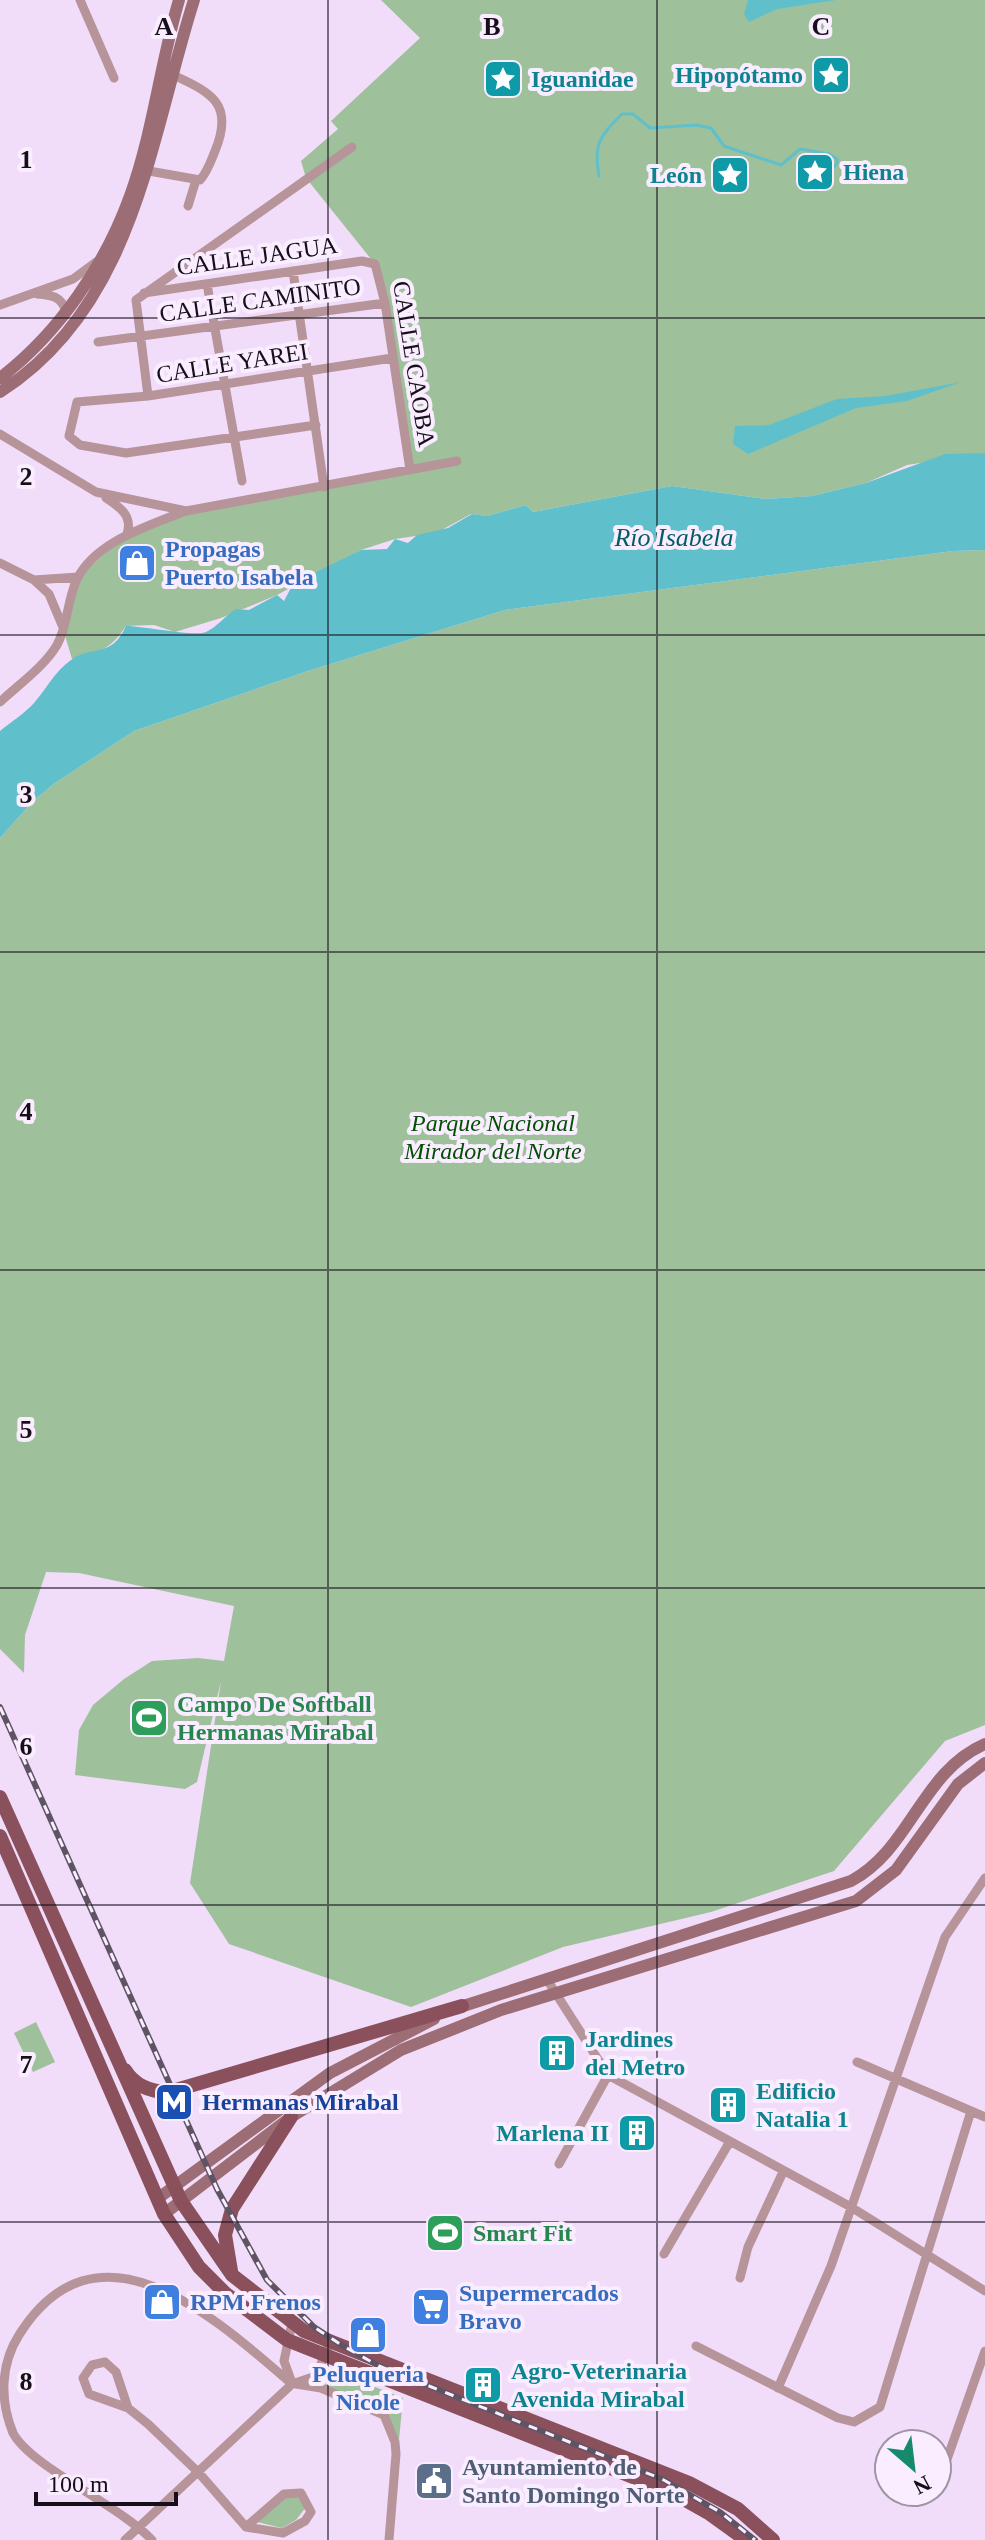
<svg xmlns="http://www.w3.org/2000/svg" width="985" height="2540" font-family="Georgia,serif">
	<rect width="100%" height="100%" fill="#f1dcfa"/>
	<path fill="#9ec09b" d="M 381,0 L 985,0 L 985,453 L 907,465 L 866,483 L 812,496 L 765,499 L 672,486 L 533,512 L 526,505 L 487,516 L 471,514 L 436,533 L 395,539 L 361,550 L 277,595 L 221,618 L 175,632 L 154,625 L 126,626 C 111,649 98,654 72,659 L 63,629 L 78,577 L 127,534 L 186,511 L 410,470 L 375,264 L 306,178 L 301,161 L 338,129 L 331,121 L 420,38 Z
		M 985,550 L 985,1725 L 945,1741 L 834,1871 L 711,1912 L 563,1947 L 411,2007 L 229,1944 L 190,1883 L 221,1681 L 197,1782 L 185,1789 L 75,1775 L 79,1730 L 93,1705 L 124,1679 L 152,1661 L 198,1658 L 224,1661 L 234,1606 L 79,1573 L 46,1572 L 25,1635 L 24,1673 L 0,1649 L 0,838 L 33,801 L 55,783 L 134,731 L 308,671 L 505,610 L 953,551 Z
		M 36,2022 L 55,2062 L 33,2072 L 14,2033 Z
		M 337,2372 L 403,2398 L 399,2440 L 389,2418 L 325,2387 L 327,2375 Z
		M 288,2496 L 300,2498 L 306,2507 L 296,2520 L 282,2528 L 257,2522 Z"/>
	<path fill="#5fc0cc" d="M 748,0 L 836,0 L 777,9 L 749,22 L 744,14 Z
		M 961,382 L 907,401 L 856,408 L 748,454 L 733,444 L 735,426 L 769,425 L 837,399 L 886,396 Z
		M 985,453 L 985,550 L 953,551 L 505,610 L 308,671 L 134,731 L 55,783 L 33,801 L 0,838 L 0,731 C 11,722 25,713 34,703 C 47,688 54,672 71,660 C 94,644 111,659 126,626 C 143,626 196,637 206,632 C 217,627 226,615 236,609 L 249,610 L 277,595 L 284,601 L 293,584 L 310,575 L 361,550 L 387,549 L 395,539 L 408,543 L 417,535 L 448,528 L 472,514 L 487,516 L 526,505 L 533,512 L 672,486 L 765,499 L 812,496 L 866,483 L 945,454 Z"/>
	<g fill="none" stroke-linecap="round" stroke-linejoin="round">
		<path stroke="#5fc0cc" stroke-width="3" d="M 599,176 C 593,144 600,136 622,114 L 633,114 L 650,128 L 696,125 L 711,128 L 724,146 L 781,165 L 800,149 L 829,154 L 837,159 L 837,163 L 816,191"/>
		<path stroke="#b6949a" stroke-width="9" d="M 80,0 L 114,78
			M 149,171 L 200,180 C 207,173 211,161 215,151 C 234,105 213,93 173,75
			M 188,206 L 196,180
			M 293,271 L 324,487
			M 207,284 L 242,481
			M 144,293 L 362,261 L 375,264 L 385,303 L 410,470
			M 37,294 C 51,295 62,296 66,312
			M 0,305 L 73,279 L 96,262
			M 98,342 L 385,303
			M 148,396 L 136,300 L 352,147
			M 316,425 L 126,453 L 80,445 L 69,436 L 77,402 L 148,396 L 392,358
			M 0,434 L 96,492 L 186,511 L 457,461
			M 106,498 C 120,507 133,516 127,534
			M 0,563 L 34,580 L 78,577
			M 35,581 L 49,594 L 62,625
			M 0,702 C 18,685 44,667 57,645 C 68,625 67,600 77,579 C 96,541 149,526 185,511
			M 546,1978 L 608,2075 L 851,2207 L 985,2291
			M 857,2062 L 985,2117
			M 559,2164 L 608,2075
			M 664,2254 L 729,2143
			M 740,2278 L 748,2247 L 783,2172
			M 696,2346 L 838,2418 L 854,2422 L 880,2407 L 971,2111
			M 291,2380 L 284,2361 L 292,2323
			M 296,2384 L 321,2388 L 384,2415 L 395,2442 L 396,2454 L 389,2540
			M 778,2388 L 831,2266 L 945,1937 L 985,1878
			M 128,2408 L 116,2372 L 105,2362 L 92,2365 L 83,2378 L 89,2394 L 128,2408 L 148,2424 L 199,2473 L 246,2527 L 283,2533 L 305,2521 L 311,2512 L 301,2493 L 284,2494 L 246,2527
			M 937,2475 L 945,2465 L 985,2351
			M 911,2493 L 912,2492
			M 125,2540 L 292,2384 L 316,2376 L 330,2342
			M 152,2540 C 119,2505 30,2466 13,2433 C 0,2401 0,2365 19,2335 C 98,2209 216,2319 292,2384"/>
		<path stroke="#9d6d76" stroke-width="12" d="M 0,378 C 59,333 105,265 130,196 C 153,133 160,64 179,0
			M 0,392 C 135,306 150,138 194,0
			M 454,2009 L 851,1881 C 911,1849 921,1772 985,1744
			M 157,2199 L 330,2073 L 434,2019
			M 164,2214 L 291,2117 L 401,2050 L 501,2010 L 856,1901 L 896,1870 L 958,1784 L 985,1763"/>
		<path stroke="#8a515d" stroke-width="14" d="M 0,1797 L 181,2201 L 232,2275 L 304,2331 L 689,2483 L 738,2509 L 773,2540
			M 0,1836 L 164,2214 L 199,2267 L 225,2293 L 287,2340 L 671,2492 L 710,2514 L 746,2540
			M 125,2070 C 135,2086 151,2092 169,2092 L 462,2006
			M 231,2271 L 225,2235 L 232,2209 L 291,2117"/>
		<defs>
			<path id="rail" d="M 0,1707 L 217,2189 L 267,2280 L 314,2327 L 343,2346 L 379,2366 L 662,2479 L 720,2512 L 755,2540"/>
		</defs>
		<use href="#rail" stroke="#5f5464" stroke-width="6"/>
		<use href="#rail" stroke="#f9edff" stroke-width="3" stroke-dasharray="9" stroke-linecap="butt"/>
	</g>
	<path fill="none" stroke="#160f19" stroke-width="2" stroke-opacity="0.55" d="M 328,0 L 328,2540M 657,0 L 657,2540M 0,318 L 985,318M 0,635 L 985,635M 0,952 L 985,952M 0,1270 L 985,1270M 0,1588 L 985,1588M 0,1905 L 985,1905M 0,2222 L 985,2222"/>
	<defs>
		<symbol id="sight-square" viewBox="-11 -11 22 22"><rect x="-9" y="-9" width="18" height="18" rx="4" fill="#0f9aa8" stroke="#f9edff"/><path d="M0-6L1.8-2.2L6-1.7L2.9 1.2L3.7 5.4L0 3.3L-3.7 5.4L-2.9 1.2L-6-1.7L-1.8-2.2Z" fill="#fff"/></symbol>
		<symbol id="shop-square" viewBox="-11 -11 22 22"><rect x="-9" y="-9" width="18" height="18" rx="4" fill="#3f7fe0" stroke="#f9edff"/><path d="M-5-2.5h2.3a2.7 3.5 0 0 1 5.4 0H5L5.5 6h-11ZM-1.5-2.5h3a1.5 2.3 0 0 0-3 0Z" fill="#fff"/></symbol>
		<symbol id="stadium-square" viewBox="-11 -11 22 22"><rect x="-9" y="-9" width="18" height="18" rx="4" fill="#2e9e5b" stroke="#f9edff"/><path d="M0-5a6.5 5 0 1 0 0 10a6.5 5 0 1 0 0-10ZM-3.5-1.8h7v3.6h-7Z" fill="#fff"/></symbol>
		<symbol id="building-square" viewBox="-11 -11 22 22"><rect x="-9" y="-9" width="18" height="18" rx="4" fill="#0f9aa8" stroke="#f9edff"/><path d="M-4-6H4V6H1V3H-1V6H-4ZM-2.5-4.3h1.7v1.8h-1.7ZM.8-4.3h1.7v1.8H.8ZM-2.5-1h1.7V.8h-1.7ZM.8-1h1.7V.8H.8Z" fill="#fff"/></symbol>
		<symbol id="metro-square" viewBox="-11 -11 22 22"><rect x="-9" y="-9" width="18" height="18" rx="4" fill="#1a4fb4" stroke="#f9edff"/><path d="M-5.5 5V-5H-3L0 0L3-5H5.5V5H3V-.5L0 4L-3-.5V5Z" fill="#fff"/></symbol>
		<symbol id="supermarket-square" viewBox="-11 -11 22 22"><rect x="-9" y="-9" width="18" height="18" rx="4" fill="#3f7fe0" stroke="#f9edff"/><path d="M-6-5.5h2.5l.6 2H6L4.5 2H-2.5L-4.4-4H-6ZM-1.5 3.2a1.3 1.3 0 1 0 .1 0ZM3 3.2a1.3 1.3 0 1 0 .1 0Z" fill="#fff"/></symbol>
		<symbol id="civic-square" viewBox="-11 -11 22 22"><rect x="-9" y="-9" width="18" height="18" rx="4" fill="#5c6f8a" stroke="#f9edff"/><path d="M-.6-6.5H3V-4.5H.6V-3L4-1V1h2V6H-6V1h2V-1L-.6-3ZM-1.2 2.5V6h2.4V2.5Z" fill="#fff"/></symbol>
	</defs>
	<g fill-rule="evenodd">
		<use href="#sight-square" x="809" y="53" width="44" height="44"/>
		<use href="#sight-square" x="481" y="57" width="44" height="44"/>
		<use href="#sight-square" x="793" y="150" width="44" height="44"/>
		<use href="#sight-square" x="708" y="153" width="44" height="44"/>
		<use href="#shop-square" x="115" y="541" width="44" height="44"/>
		<use href="#stadium-square" x="127" y="1696" width="44" height="44"/>
		<use href="#building-square" x="535" y="2031" width="44" height="44"/>
		<use href="#metro-square" x="152" y="2080" width="44" height="44"/>
		<use href="#building-square" x="706" y="2083" width="44" height="44"/>
		<use href="#building-square" x="615" y="2111" width="44" height="44"/>
		<use href="#stadium-square" x="423" y="2211" width="44" height="44"/>
		<use href="#shop-square" x="140" y="2280" width="44" height="44"/>
		<use href="#supermarket-square" x="409" y="2285" width="44" height="44"/>
		<use href="#shop-square" x="346" y="2313" width="44" height="44"/>
		<use href="#building-square" x="461" y="2363" width="44" height="44"/>
		<use href="#civic-square" x="412" y="2459" width="44" height="44"/>
	</g>
	<g text-anchor="middle" stroke-width="8" stroke-linejoin="round" paint-order="stroke">
		<g font-size="24" font-weight="bold" fill="#0d838f" stroke="#f9edff" text-anchor="start">
			<text x="803" y="83" text-anchor="end">Hipopótamo</text>
			<text x="531" y="87">Iguanidae</text>
			<text x="843" y="180">Hiena</text>
			<text x="702" y="183" text-anchor="end">León</text>
			<text x="585" y="2047">Jardines<tspan x="585" dy="28">del Metro</tspan></text>
			<text x="756" y="2099">Edificio<tspan x="756" dy="28">Natalia 1</tspan></text>
			<text x="609" y="2141" text-anchor="end">Marlena II</text>
			<text x="511" y="2379">Agro-Veterinaria<tspan x="511" dy="28">Avenida Mirabal</tspan></text>
		</g>
		<g font-size="24" fill="#160f19" stroke="#f9edff">
			<text transform="translate(257 256) rotate(-8)" y="8">CALLE JAGUA</text>
			<text transform="translate(260 300) rotate(-8)" y="8">CALLE CAMINITO</text>
			<text transform="translate(232 363) rotate(-9)" y="8">CALLE YAREI</text>
			<text transform="translate(414 364) rotate(81)" y="8">CALLE CAOBA</text>
		</g>
		<g font-size="24" font-weight="bold" fill="#366cbe" stroke="#f9edff" text-anchor="start">
			<text x="165" y="557">Propagas<tspan x="165" dy="28">Puerto Isabela</tspan></text>
			<text x="459" y="2301">Supermercados<tspan x="459" dy="28">Bravo</tspan></text>
			<text x="190" y="2310">RPM Frenos</text>
			<text x="368" y="2382" text-anchor="middle">Peluqueria<tspan x="368" dy="28">Nicole</tspan></text>
		</g>
		<g font-size="24" font-style="italic" fill="#034f04" stroke="#f9edff">
			<text x="493" y="1131">Parque Nacional<tspan x="493" dy="28">Mirador del Norte</tspan></text>
		</g>
		<g font-size="24" font-weight="bold" fill="#27864d" stroke="#f9edff" text-anchor="start">
			<text x="177" y="1712">Campo De Softball<tspan x="177" dy="28">Hermanas Mirabal</tspan></text>
			<text x="473" y="2241">Smart Fit</text>
		</g>
		<g font-size="24" font-weight="bold" fill="#164399" stroke="#f9edff" text-anchor="start">
			<text x="202" y="2110">Hermanas Mirabal</text>
		</g>
		<g font-size="24" font-weight="bold" fill="#4e5e75" stroke="#f9edff" text-anchor="start">
			<text x="462" y="2475">Ayuntamiento de<tspan x="462" dy="28">Santo Domingo Norte</tspan></text>
		</g>
		<g font-size="26" font-style="italic" fill="#035d65" stroke="#f9edff">
			<text x="674" y="546">Río Isabela</text>
		</g>
	</g>
	<g font-size="26" text-anchor="middle" font-weight="bold" fill="#160f19" stroke="#f9edff" stroke-width="8" stroke-linejoin="round" paint-order="stroke">
		<text x="164" y="35">A</text>
		<text x="492" y="35">B</text>
		<text x="821" y="35">C</text>
		<text x="26" y="168">1</text>
		<text x="26" y="485">2</text>
		<text x="26" y="803">3</text>
		<text x="26" y="1120">4</text>
		<text x="26" y="1438">5</text>
		<text x="26" y="1755">6</text>
		<text x="26" y="2073">7</text>
		<text x="26" y="2390">8</text>
	</g>
	<g transform="translate(913 2468) rotate(152)"><circle r="38" fill="#f9edff" stroke="#9e94a3" stroke-width="2"/>
	<path d="M0-6L14 30L0 20L-14 30Z" fill="#168b6c"/>
	<text y="-12" font-size="22" font-weight="bold" text-anchor="middle" fill="#160f19">N</text>
	</g>
	<path d="M36 2492v12h140v-12" fill="none" stroke="#160f19" stroke-width="4"/>
	<text x="48" y="2492" font-size="24" fill="#160f19" stroke="#f9edff" stroke-width="6" paint-order="stroke">100 m</text>
</svg>
